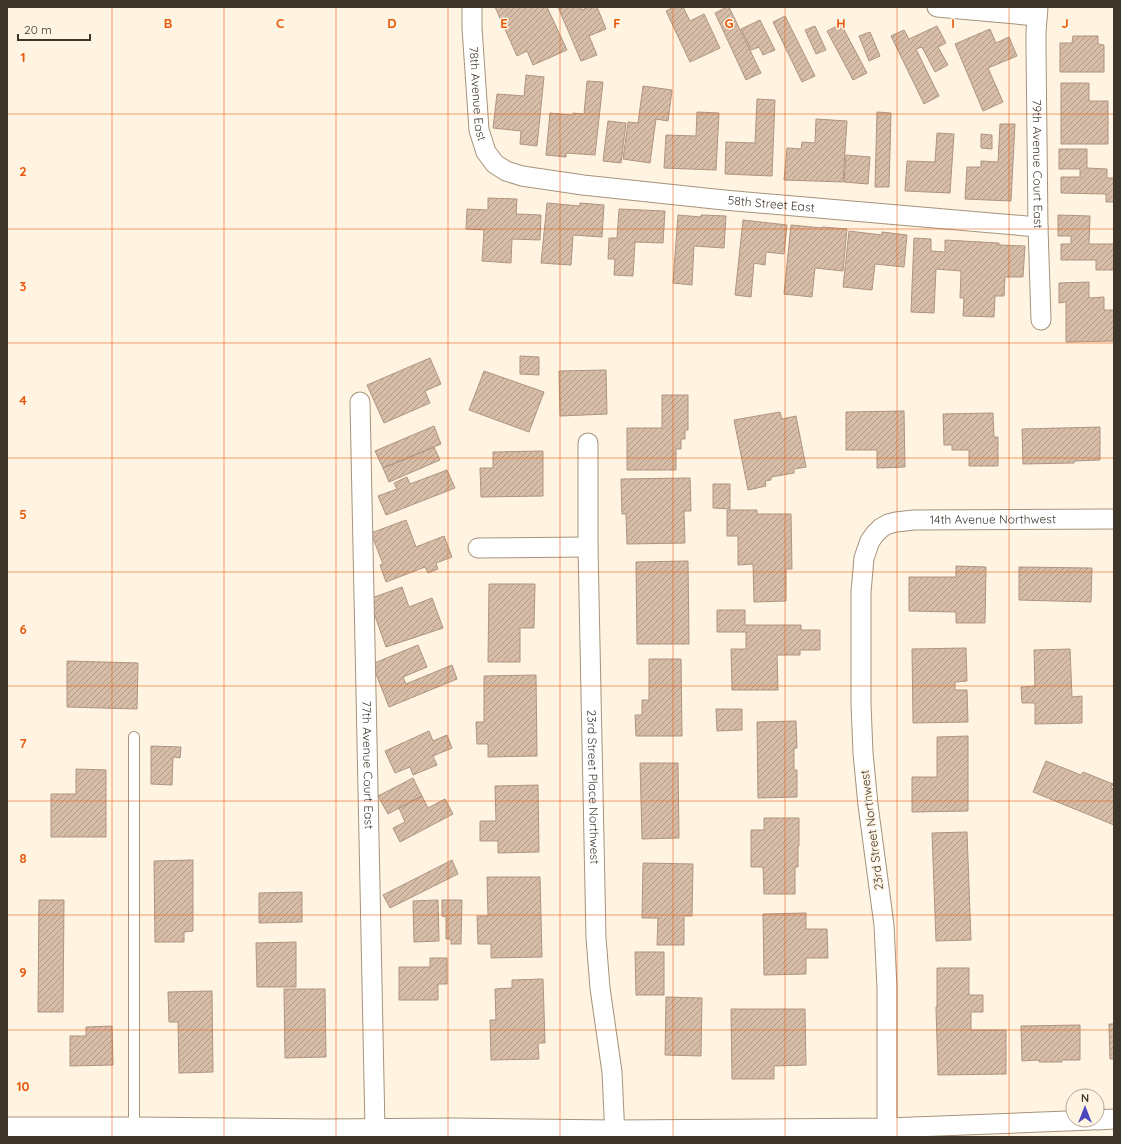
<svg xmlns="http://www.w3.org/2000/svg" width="1121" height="1144" font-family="Quicksand,sans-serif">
	<defs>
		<pattern id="building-hatch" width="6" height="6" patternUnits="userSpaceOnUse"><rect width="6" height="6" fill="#d7bca7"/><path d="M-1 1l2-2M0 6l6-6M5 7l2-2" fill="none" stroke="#b09a88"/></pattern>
	</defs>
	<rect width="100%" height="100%" fill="#fff3e2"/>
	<path fill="url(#building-hatch)" stroke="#af9581" d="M 495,7 L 547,7 L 567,50 L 533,65 L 527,51 L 517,56 Z
		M 558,7 L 581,7 L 582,10 L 589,7 L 597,7 L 606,29 L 589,36 L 597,55 L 581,61 Z
		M 674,7 L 683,7 L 690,21 L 704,14 L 720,48 L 690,62 L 666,11 Z
		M 727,7 L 729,7 L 761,73 L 746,80 L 715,13 Z
		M 785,16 L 815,76 L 802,82 L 773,22 Z
		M 760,20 L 775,50 L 763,55 L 759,47 L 751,50 L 741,29 Z
		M 841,24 L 867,73 L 853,80 L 827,31 Z
		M 815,26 L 826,50 L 816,54 L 805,30 Z
		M 937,26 L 946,43 L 938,47 L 948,65 L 935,72 L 922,47 L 916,49 L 939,96 L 924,104 L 891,36 L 904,30 L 909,39 Z
		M 990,29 L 996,43 L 1009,37 L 1017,56 L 988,68 L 1003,102 L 983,111 L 955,44 Z
		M 870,32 L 880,56 L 869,61 L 859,36 Z
		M 1073,36 L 1098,36 L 1098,44 L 1104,45 L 1104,72 L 1060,72 L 1060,43 L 1072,43 Z
		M 526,75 L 544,77 L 537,146 L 520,144 L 521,131 L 493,128 L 497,94 L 524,96 Z
		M 587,81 L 603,82 L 595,155 L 566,153 L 566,157 L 546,155 L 550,113 L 572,115 L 573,113 L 584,114 Z
		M 1061,83 L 1089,83 L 1089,101 L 1108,101 L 1108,144 L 1061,144 Z
		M 643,86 L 672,90 L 668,121 L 656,119 L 650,163 L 623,159 L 628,122 L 638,123 Z
		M 757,99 L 775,100 L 772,176 L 725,174 L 726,142 L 755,143 Z
		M 697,112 L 719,113 L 716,170 L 664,168 L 666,135 L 696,136 Z
		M 877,112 L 891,113 L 889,187 L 875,187 Z
		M 816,119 L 847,121 L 843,182 L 784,180 L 787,148 L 801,149 L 802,142 L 815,143 Z
		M 608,121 L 626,123 L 621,163 L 603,161 Z
		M 1000,124 L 1015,124 L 1011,201 L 965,199 L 967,167 L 981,167 L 981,161 L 998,162 Z
		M 937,133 L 954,134 L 950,193 L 905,191 L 907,161 L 935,162 Z
		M 981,134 L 992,135 L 992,149 L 981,148 Z
		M 1059,149 L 1087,149 L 1087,168 L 1107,169 L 1107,178 L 1114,178 L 1114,202 L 1106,202 L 1106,194 L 1061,193 L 1061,177 L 1080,177 L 1080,169 L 1059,169 Z
		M 846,155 L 870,157 L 868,184 L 844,182 Z
		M 488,198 L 517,199 L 516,214 L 541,215 L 540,240 L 512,239 L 511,263 L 482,261 L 484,230 L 466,229 L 467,209 L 488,210 Z
		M 547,203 L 580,206 L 580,203 L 604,205 L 602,237 L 573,235 L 571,265 L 541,263 Z
		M 619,209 L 665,211 L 663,243 L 635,242 L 633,276 L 614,275 L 615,259 L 608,259 L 609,238 L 617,238 Z
		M 678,215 L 701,217 L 701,215 L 726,216 L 724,248 L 694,246 L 692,285 L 673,283 Z
		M 1058,215 L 1090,216 L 1089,244 L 1114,244 L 1114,270 L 1096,270 L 1096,260 L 1061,260 L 1061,244 L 1071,244 L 1071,236 L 1058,236 Z
		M 743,220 L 787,225 L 784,254 L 766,252 L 765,265 L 754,263 L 751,297 L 735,295 Z
		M 791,225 L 822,228 L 822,227 L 847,229 L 843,271 L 815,268 L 812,297 L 784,294 Z
		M 849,231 L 882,235 L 882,232 L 907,235 L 904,267 L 875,264 L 872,290 L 843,287 Z
		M 914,238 L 931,239 L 931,251 L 945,252 L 945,240 L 999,243 L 999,245 L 1025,246 L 1023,277 L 1005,277 L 1004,296 L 995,296 L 994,317 L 963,316 L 964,298 L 960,298 L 961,271 L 936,269 L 934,313 L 911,312 Z
		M 1089,282 L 1089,298 L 1104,297 L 1104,310 L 1114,310 L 1114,341 L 1066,342 L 1066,302 L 1059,303 L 1059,283 Z
		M 520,356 L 539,357 L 539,375 L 520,374 Z
		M 430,358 L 441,384 L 425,391 L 430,403 L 384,423 L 367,385 Z
		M 606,370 L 607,414 L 560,416 L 559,371 Z
		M 484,371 L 544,392 L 529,432 L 469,410 Z
		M 662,395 L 688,395 L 688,430 L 685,430 L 685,439 L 681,439 L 681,449 L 676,449 L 676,470 L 627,470 L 627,428 L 662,428 Z
		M 904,411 L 905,467 L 877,468 L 877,450 L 846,450 L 846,412 Z
		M 780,412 L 782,419 L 796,416 L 806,467 L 794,469 L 794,473 L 771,477 L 771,480 L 765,481 L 766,486 L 748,490 L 734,420 Z
		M 993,413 L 994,437 L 998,437 L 998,466 L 969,466 L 969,450 L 952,450 L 952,445 L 944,445 L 943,414 Z
		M 434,426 L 441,444 L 383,468 L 375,451 Z
		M 1100,427 L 1100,460 L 1074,461 L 1074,463 L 1023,464 L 1022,429 Z
		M 434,447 L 440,460 L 389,482 L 383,468 Z
		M 543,451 L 543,496 L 481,497 L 480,468 L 493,468 L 493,452 Z
		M 447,470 L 455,488 L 386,515 L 378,496 L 397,489 L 394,483 L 407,477 L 410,484 Z
		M 690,478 L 691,511 L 684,511 L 685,543 L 627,544 L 626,514 L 622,514 L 621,479 Z
		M 713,484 L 730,484 L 730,509 L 713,508 Z
		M 727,510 L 757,510 L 757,514 L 791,514 L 792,569 L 786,569 L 786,601 L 754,602 L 753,564 L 738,565 L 738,536 L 727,536 Z
		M 406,520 L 416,547 L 444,536 L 452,557 L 436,563 L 438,569 L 428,573 L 425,567 L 386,582 L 380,565 L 383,564 L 371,533 Z
		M 688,561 L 689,644 L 637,644 L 636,562 Z
		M 956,566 L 986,567 L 985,623 L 956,623 L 956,612 L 909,611 L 909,577 L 956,577 Z
		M 1019,567 L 1092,568 L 1091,602 L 1019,600 Z
		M 489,584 L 535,584 L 534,628 L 520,628 L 520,662 L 488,662 Z
		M 402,587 L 409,607 L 432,598 L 443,628 L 386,647 L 369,599 Z
		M 717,610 L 745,610 L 745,625 L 801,625 L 801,630 L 820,630 L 820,650 L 800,650 L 800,655 L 777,655 L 778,690 L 732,690 L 731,649 L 746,649 L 746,632 L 717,632 Z
		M 418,645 L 427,667 L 403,677 L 406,684 L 452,665 L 457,679 L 389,707 L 372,664 Z
		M 966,648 L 967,681 L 955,682 L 955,690 L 967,690 L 968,722 L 913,723 L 912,649 Z
		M 1070,649 L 1072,697 L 1082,696 L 1082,723 L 1035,724 L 1035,703 L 1022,703 L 1021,687 L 1035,686 L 1034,650 Z
		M 649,659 L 681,659 L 682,736 L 636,736 L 635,715 L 642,715 L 642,700 L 649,700 Z
		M 67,661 L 138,663 L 137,709 L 67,707 Z
		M 536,675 L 537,756 L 488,757 L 488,744 L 477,744 L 476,722 L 484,722 L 484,676 Z
		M 716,709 L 742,709 L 742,730 L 717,731 Z
		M 796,721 L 797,748 L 794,748 L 794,770 L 797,770 L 797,797 L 758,798 L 757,722 Z
		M 429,731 L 433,741 L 447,735 L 452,748 L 433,756 L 437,765 L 413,775 L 410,767 L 395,773 L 385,751 Z
		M 968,736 L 968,811 L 912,812 L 912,777 L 937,777 L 937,737 Z
		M 151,746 L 181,747 L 180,758 L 173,757 L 172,785 L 151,784 Z
		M 1046,761 L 1081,775 L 1083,772 L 1113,784 L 1111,788 L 1114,789 L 1114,825 L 1033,792 Z
		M 640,763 L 678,763 L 679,838 L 642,839 Z
		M 76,769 L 106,770 L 106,837 L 51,837 L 51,794 L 76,794 Z
		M 413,778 L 422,796 L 388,814 L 378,796 Z
		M 538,785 L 539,852 L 498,853 L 498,841 L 480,841 L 480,821 L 496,821 L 495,786 Z
		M 422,796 L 428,808 L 445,799 L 453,814 L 400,842 L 393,828 L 405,822 L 399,808 Z
		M 764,818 L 799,818 L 799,846 L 798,846 L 798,867 L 795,867 L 795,894 L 764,894 L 763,867 L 751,867 L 751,830 L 764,830 Z
		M 967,832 L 971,940 L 936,941 L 932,833 Z
		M 193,860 L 193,931 L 184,932 L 184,942 L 155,942 L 154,861 Z
		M 452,860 L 458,874 L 390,908 L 383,895 Z
		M 643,863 L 693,864 L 692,916 L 684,916 L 684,945 L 657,945 L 658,918 L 642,918 Z
		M 487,877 L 540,877 L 542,957 L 491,958 L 491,944 L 478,944 L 477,916 L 488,916 Z
		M 302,892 L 302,922 L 259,923 L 259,893 Z
		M 39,900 L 64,900 L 63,1012 L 38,1012 Z
		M 438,900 L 439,941 L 414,942 L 413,901 Z
		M 442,900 L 462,900 L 461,944 L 451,944 L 451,939 L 446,939 L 446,917 L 442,916 Z
		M 806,913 L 806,929 L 827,929 L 828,958 L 806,958 L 806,974 L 764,975 L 763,914 Z
		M 296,942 L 296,987 L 257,987 L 256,943 Z
		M 635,952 L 664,952 L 664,995 L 636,995 Z
		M 430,958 L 447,958 L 447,984 L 438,984 L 438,1000 L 399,1000 L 399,967 L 430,967 Z
		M 937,968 L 969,968 L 969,995 L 983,995 L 983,1012 L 971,1012 L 971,1030 L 1006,1030 L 1006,1074 L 938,1075 L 936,1007 L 937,1007 Z
		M 543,979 L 545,1043 L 538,1043 L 539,1059 L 491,1060 L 490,1020 L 496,1020 L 495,989 L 512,988 L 512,980 Z
		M 284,989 L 325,989 L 326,1057 L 285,1058 Z
		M 212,991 L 213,1072 L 179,1073 L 178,1022 L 169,1022 L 168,992 Z
		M 666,997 L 702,998 L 701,1056 L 665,1055 Z
		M 731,1009 L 805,1009 L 806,1065 L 774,1066 L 774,1079 L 732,1079 Z
		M 1109,1024 L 1114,1024 L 1114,1059 L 1110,1059 Z
		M 1080,1025 L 1080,1060 L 1062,1060 L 1062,1062 L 1039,1062 L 1039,1060 L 1022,1061 L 1021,1026 Z
		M 112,1026 L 113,1065 L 70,1066 L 70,1036 L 86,1036 L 86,1027 Z"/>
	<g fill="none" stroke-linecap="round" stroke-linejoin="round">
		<defs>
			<path id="service" d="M 134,737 L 134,1127"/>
			<g id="minor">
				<path id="s1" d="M 472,7 L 472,28 L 479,130 L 486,152 L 495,164 L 506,171 L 522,176 L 583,185 L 724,200 L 1038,227"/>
				<path d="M 937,7 L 1037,16"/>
				<path id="s2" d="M 1038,7 L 1036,32 L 1036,49 L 1038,227 L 1041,320"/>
				<path id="s3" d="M 360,402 L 375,1129"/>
				<path id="s4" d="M 588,443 L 588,547 L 596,938 L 600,988 L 612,1072 L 615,1137"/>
				<path d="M 478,548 L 588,547"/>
				<path d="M 1097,1120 L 1114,1119"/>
				<path d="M 7,1127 L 134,1127 L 325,1129 L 453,1128 L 614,1130 L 887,1128 L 1092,1120"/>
				<path id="s5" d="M 887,1128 L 887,988 L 884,925 L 868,805 L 863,753 L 861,704 L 861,592 L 864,558 L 870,541 L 875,534 L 881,528 L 888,524 L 896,522 L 914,520 L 1114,519"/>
			</g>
		</defs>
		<use href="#service" stroke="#a6947a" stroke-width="12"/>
		<use href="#minor" stroke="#a6947a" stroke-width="21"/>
		<use href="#service" stroke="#fff" stroke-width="10"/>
		<use href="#minor" stroke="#fff" stroke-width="19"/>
	</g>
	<path fill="none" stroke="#e8590c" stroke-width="1" stroke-opacity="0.55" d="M 112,7 L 112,1137M 224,7 L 224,1137M 336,7 L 336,1137M 448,7 L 448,1137M 560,7 L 560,1137M 673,7 L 673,1137M 785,7 L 785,1137M 897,7 L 897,1137M 1009,7 L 1009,1137M 7,114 L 1114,114M 7,229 L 1114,229M 7,343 L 1114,343M 7,458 L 1114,458M 7,572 L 1114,572M 7,686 L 1114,686M 7,801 L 1114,801M 7,915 L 1114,915M 7,1030 L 1114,1030"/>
	<g text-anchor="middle" stroke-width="3" stroke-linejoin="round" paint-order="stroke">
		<g font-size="12" fill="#3e362b" stroke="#fff3e2">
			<text dy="4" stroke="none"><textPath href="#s1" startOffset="87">78th Avenue East</textPath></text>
			<text dy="4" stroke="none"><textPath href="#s2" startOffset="157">79th Avenue Court East</textPath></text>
			<text dy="4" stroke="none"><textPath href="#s1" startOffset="442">58th Street East</textPath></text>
			<text dy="4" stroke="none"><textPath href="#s5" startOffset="720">14th Avenue Northwest</textPath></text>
			<text dy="4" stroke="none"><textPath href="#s3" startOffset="363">77th Avenue Court East</textPath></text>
			<text dy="4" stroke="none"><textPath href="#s4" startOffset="344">23rd Street Place Northwest</textPath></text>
			<text transform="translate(872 830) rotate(-97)" y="4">23rd Street Northwest</text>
		</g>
	</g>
	<g font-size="13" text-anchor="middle" font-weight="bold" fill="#e8590c" stroke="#fff3e2" stroke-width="3" stroke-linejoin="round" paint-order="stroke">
		<text x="168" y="28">B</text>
		<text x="280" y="28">C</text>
		<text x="392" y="28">D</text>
		<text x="504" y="28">E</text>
		<text x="617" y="28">F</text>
		<text x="729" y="28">G</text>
		<text x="841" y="28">H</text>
		<text x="953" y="28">I</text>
		<text x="1065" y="28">J</text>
		<text x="23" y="62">1</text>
		<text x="23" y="176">2</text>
		<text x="23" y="291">3</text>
		<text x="23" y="405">4</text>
		<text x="23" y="519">5</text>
		<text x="23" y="634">6</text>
		<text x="23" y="748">7</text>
		<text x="23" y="863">8</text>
		<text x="23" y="977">9</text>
		<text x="23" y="1091">10</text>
	</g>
	<rect width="1121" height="1144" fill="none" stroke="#3e362b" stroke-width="16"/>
	<g transform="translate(1085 1108)"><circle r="19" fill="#fff3e2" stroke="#b2a799"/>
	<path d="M0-3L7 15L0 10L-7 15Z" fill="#4d48be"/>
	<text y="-6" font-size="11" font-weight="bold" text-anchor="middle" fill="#3e362b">N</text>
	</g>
	<path d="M18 34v6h72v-6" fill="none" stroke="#3e362b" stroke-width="2"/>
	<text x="24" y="34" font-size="12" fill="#3e362b" stroke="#fff3e2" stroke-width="3" paint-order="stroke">20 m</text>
</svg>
